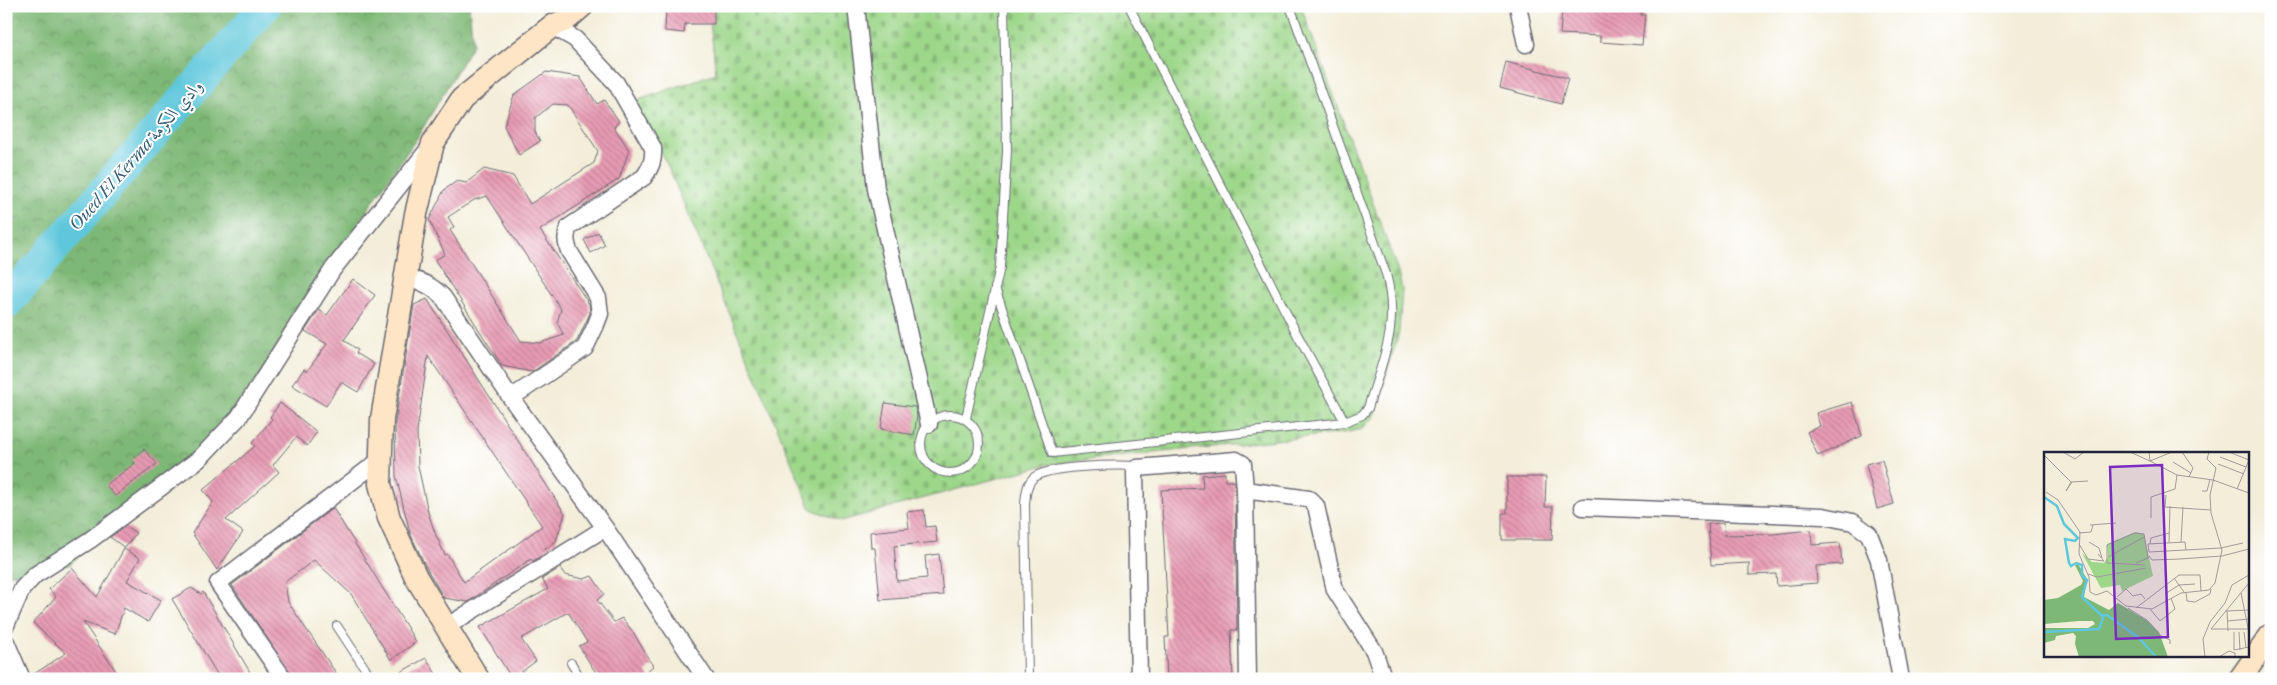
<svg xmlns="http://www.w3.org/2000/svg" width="2277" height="685" font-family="'IM FELL French Canon',Amiri,serif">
	<defs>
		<pattern id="forest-crowns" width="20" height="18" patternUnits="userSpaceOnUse" patternTransform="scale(1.25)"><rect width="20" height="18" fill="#7eb876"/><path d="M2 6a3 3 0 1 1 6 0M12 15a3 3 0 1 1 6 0" fill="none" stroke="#679562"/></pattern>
		<pattern id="cemetery-stones" width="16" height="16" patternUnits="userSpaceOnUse" patternTransform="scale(1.25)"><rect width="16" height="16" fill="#9dd78a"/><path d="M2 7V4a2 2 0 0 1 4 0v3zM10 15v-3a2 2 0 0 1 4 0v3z" fill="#87b878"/></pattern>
		<pattern id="building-back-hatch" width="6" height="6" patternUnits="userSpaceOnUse" patternTransform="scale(1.25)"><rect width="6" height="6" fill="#e89bb4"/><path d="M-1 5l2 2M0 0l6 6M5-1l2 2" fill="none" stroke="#bc7e94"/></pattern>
	</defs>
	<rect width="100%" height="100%" fill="#fff"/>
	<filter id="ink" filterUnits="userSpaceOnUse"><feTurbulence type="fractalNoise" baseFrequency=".02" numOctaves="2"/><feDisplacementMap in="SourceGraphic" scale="10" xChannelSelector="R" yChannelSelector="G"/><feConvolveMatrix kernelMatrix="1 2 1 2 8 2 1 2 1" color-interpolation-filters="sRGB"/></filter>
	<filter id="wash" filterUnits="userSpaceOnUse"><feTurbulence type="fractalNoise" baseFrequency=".0096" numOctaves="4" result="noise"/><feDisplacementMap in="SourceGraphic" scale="20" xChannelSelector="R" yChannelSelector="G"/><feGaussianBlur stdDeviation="1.12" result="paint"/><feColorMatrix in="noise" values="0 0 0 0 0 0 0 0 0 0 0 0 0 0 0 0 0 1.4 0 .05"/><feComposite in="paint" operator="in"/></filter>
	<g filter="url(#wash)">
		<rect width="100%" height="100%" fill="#f3eeda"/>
		<path fill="url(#forest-crowns)" stroke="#506d58" d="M 6,6 L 469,6 L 473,44 L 417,138 L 357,225 L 225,430 L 98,537 L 70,565 L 6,575 Z"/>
		<path fill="url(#cemetery-stones)" stroke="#607c62" d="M 708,6 L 1301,6 L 1397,269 L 1402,289 L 1399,332 L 1374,417 L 1362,429 L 1343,433 L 1049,464 L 841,521 L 811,509 L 668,166 L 633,102 L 716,73 Z"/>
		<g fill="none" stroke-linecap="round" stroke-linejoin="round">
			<path stroke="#5fc7dc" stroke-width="32" d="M 6,304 L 265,6"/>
		</g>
		<g id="blocks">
			<path fill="url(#building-back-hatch)" fill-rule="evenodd" d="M 666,6 L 714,6 L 714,24 L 685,24 L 684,33 L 665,31 Z
				M 1582,6 L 1641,6 L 1641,15 L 1645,15 L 1642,45 L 1600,42 L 1600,36 L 1560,34 L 1562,9 L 1582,10 Z
				M 1506,62 L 1568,78 L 1561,104 L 1500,88 Z
				M 546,72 L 580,77 L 597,104 L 604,100 L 619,121 L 614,127 L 629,150 L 619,179 L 540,230 L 589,304 L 590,313 L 577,341 L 532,372 L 502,366 L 435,260 L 445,254 L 429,220 L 444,190 L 457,181 L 466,183 L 484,169 L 513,176 L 530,204 L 594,163 L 598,151 L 568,105 L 553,104 L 535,118 L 535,132 L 540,141 L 519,155 L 504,126 L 514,95 ZM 487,196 L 561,309 L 557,323 L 564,335 L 540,343 L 521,341 L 450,230 L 454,227 L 448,217 L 474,200 Z
				M 598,232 L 605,245 L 591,253 L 584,240 Z
				M 353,279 L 375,295 L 344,340 L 358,350 L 356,353 L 374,364 L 358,392 L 341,382 L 326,406 L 292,385 L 304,369 L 307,371 L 327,344 L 305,331 L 319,310 L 327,315 Z
				M 427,299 L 565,514 L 556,541 L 545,549 L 548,552 L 533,561 L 531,559 L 468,602 L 444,598 L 428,571 L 410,533 L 396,476 L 395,423 L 414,305 ZM 428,356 L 542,526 L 464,582 L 447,554 L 445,555 L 435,533 L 428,512 L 418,466 L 417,431 Z
				M 1852,402 L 1862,436 L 1818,456 L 1807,432 L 1820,426 L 1816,413 Z
				M 280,403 L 317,432 L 307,446 L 296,437 L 273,465 L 279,472 L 226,520 L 243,532 L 217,570 L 192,533 L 213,502 L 203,490 L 255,446 L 252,443 L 272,419 L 270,417 Z
				M 885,403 L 915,407 L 917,416 L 914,435 L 881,429 Z
				M 144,449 L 157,464 L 115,496 L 106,485 L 135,463 L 132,460 Z
				M 1882,460 L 1894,504 L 1877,509 L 1866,464 Z
				M 1225,473 L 1225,481 L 1234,481 L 1235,490 L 1237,630 L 1231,630 L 1233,679 L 1167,679 L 1165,637 L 1169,637 L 1161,490 L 1203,488 L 1202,475 Z
				M 1507,477 L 1546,477 L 1545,507 L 1553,507 L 1552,540 L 1502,540 L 1502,513 L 1507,513 Z
				M 333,508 L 416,642 L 391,660 L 351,594 L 314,560 L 285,582 L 288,602 L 340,679 L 294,679 L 232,585 Z
				M 924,510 L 926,527 L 935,526 L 937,542 L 894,546 L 897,581 L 927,578 L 925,556 L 939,554 L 943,595 L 880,600 L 875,548 L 871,548 L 870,532 L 909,528 L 907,512 Z
				M 1724,523 L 1725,535 L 1773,534 L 1811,530 L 1812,545 L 1840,543 L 1842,564 L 1816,566 L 1817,583 L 1777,586 L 1776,574 L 1749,575 L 1749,563 L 1711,565 L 1708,524 Z
				M 126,526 L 136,533 L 125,548 L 110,537 Z
				M 124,549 L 140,558 L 127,581 L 161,600 L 148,622 L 124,608 L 115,634 L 83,622 L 121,679 L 32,679 L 31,676 L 66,653 L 33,623 L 56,597 L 49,589 L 72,568 L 97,597 Z
				M 560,568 L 565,575 L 584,579 L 592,576 L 604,594 L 597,600 L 614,622 L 622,618 L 633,632 L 653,666 L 646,672 L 649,679 L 600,679 L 579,646 L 587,642 L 568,612 L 521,639 L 536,661 L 512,679 L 480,627 L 548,589 L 542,579 Z
				M 191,588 L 201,594 L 203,592 L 254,679 L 220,679 L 172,599 Z
				M 426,658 L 439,679 L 388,679 Z"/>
		</g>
	</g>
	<g filter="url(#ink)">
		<use href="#blocks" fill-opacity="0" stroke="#6b6973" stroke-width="1"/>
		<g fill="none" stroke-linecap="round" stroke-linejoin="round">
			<defs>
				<path id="lane" d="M 1129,6 L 1298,336 L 1345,422
					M 995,288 L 1052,453 L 1345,422 L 1362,415 L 1368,408 C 1383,359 1400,325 1386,274 L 1290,6
					M921 444a29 29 0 1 1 58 0a29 29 0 1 1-58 0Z
					M 966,418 L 1000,267 L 1007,151 L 1004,6
					M 337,626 L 372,679
					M 571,663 L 581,679
					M 1028,679 L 1025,504 C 1026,495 1026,485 1033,478 C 1048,465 1118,465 1138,466"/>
				<path id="street" d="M 856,6 L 876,189 L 929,424
					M 1518,6 L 1526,44
					M 405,277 C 421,281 431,285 443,297 L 511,398 L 605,528 L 706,679
					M 511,398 L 585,348 L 595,327 L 600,314 L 598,298 L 569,251 C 566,242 565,236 569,227 L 644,177 C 651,167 654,160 653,148 L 616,83 L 575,39 L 552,26
					M 1245,490 L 1309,499 L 1316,506 L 1335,590 L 1374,651 L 1382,674 L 1382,679
					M 1583,507 L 1823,516 L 1853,522 L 1869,534 L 1879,560 L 1901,679
					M 6,625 L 22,589 L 35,575 L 90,540 L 199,459 L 239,417 L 333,269 L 431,146
					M 446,627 L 605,528
					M 6,642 L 22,679
					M 284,679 L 218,583 L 380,460
					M 1139,679 L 1135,472 L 1137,468 L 1236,460 L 1243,464 L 1245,490 L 1248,679"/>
				<path id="secondary" d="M 478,679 L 416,577 L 389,518 L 380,484 L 382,419 L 416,214 L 433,143 L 462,99 L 552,26 L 566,20 L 582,6
					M 2240,679 L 2271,635"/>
			</defs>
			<use href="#lane" stroke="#6b6973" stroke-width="10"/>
			<use href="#street" stroke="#6b6973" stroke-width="19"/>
			<use href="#secondary" stroke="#6b6973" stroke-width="25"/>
			<use href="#lane" stroke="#fff" stroke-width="8"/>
			<use href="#street" stroke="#fff" stroke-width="16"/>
			<use href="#secondary" stroke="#fee5c5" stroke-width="22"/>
		</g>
	</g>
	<g text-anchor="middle" stroke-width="4" stroke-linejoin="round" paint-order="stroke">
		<g font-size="18" font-style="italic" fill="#375c73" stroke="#fff">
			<text transform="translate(136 155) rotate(-49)" y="6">Oued El Kerma وادي الكرمة</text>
		</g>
	</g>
	<g transform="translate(2044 452)">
		<rect width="205" height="205" fill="#f3eeda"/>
		<path d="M 34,112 L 43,127 L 40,145 L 65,158 L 74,151 L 104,169 L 115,180 L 124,205 L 35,205 L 31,192 L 32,184 L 29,181 L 12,184 L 11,188 L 0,191 L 0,176 L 44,176 L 51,172 L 49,169 L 35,169 L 0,172 L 0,148 L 14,146 L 37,133 L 39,129 L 31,113 Z" fill="#7eb876"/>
		<path d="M 91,80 L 100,82 L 109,124 L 78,139 L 76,133 L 57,136 L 38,101 L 48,110 L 60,111 L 64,105 L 63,92 Z" fill="#9dd78a"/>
		<path fill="none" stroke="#5fc7dc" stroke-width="2.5" d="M 0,45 L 13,54 L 20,72 L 34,86 L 31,89 L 21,87 L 25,111 L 27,114 L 32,111 L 38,113 L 38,124 L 43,128 L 38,145 L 59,165M 0,180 L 55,177 L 60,163 L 63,163 L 95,186 L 112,205"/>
		<path fill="none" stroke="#9f9c9a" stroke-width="1" d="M 19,0 L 31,7 L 40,0M 86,0 L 106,9 L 128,0M 105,0 L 106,9 L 133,23 L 169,28 L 205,41M 138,0 L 149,16 L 145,25M 185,0 L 205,8M 0,3 L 27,30 L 44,29M 176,5 L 202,15M 129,10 L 147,21M 174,12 L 200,22M 27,30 L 22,39 L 28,30M 193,37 L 205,8M 158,39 L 163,39 L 166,27M 2,40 L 14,48 L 36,80 L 35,102 L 45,125 L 46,140 L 52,143 L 63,139 L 82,154 L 108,157 L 137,141 L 165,138 L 171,131 L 178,98 L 167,61 L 166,43 L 172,16 L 163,7 L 165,0M 122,43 L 121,55 L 167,58M 107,66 L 107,45 L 131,37 L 133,23M 46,73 L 72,71M 35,81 L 47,80 L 49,73M 45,90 L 55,96 L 58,106M 125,90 L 126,54M 137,90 L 139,55M 35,92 L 44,107 L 60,109 L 54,102M 106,92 L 107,86 L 125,81M 142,98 L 141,90 L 104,92 L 105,100 L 177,96 L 199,91M 105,104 L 108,108 L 136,107 L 178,104 L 205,97M 64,105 L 100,85M 92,111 L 104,106 L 100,82 L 91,81 L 63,93 L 63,111 L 101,113M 44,122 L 53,125 L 102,116M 130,126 L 140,140M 142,140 L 143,149 L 151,150 L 166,142 L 167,137M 197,141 L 205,181M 121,142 L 135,133 L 151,132M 73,145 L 82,137 L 89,144 L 97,142 L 101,147M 84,156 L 103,168 L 117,184 L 126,188 L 126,192M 92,156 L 135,123 L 156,123 L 157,139M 106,157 L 116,169 L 131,157 L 127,146M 182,159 L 205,158M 183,159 L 184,179M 183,169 L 205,167M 167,177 L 205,131M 167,177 L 205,177M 190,180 L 190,198 L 205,195M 195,180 L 196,198M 200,180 L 202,196M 161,205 L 159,187 L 166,170 L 181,151 L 188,133 L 205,123M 175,205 L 185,199 L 191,201 L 191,205"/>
		<path fill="#7b2cbf" fill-opacity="0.15" stroke="#7b2cbf" stroke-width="2.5" d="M 118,13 L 124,185 L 72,187 L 66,15 Z"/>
		<rect width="205" height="205" fill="none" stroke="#22223b" stroke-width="2.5"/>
	</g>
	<rect width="2277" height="685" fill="none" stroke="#fff" stroke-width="25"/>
</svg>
